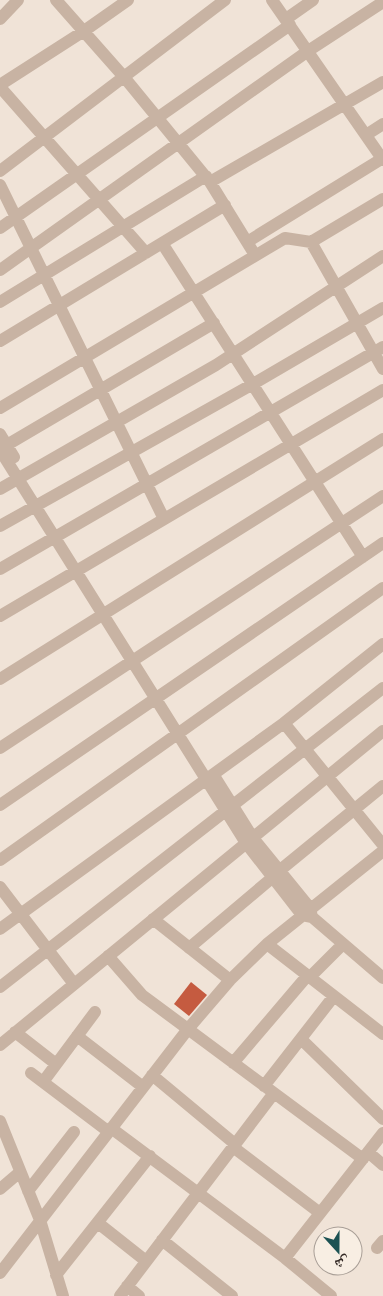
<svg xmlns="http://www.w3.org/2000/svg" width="383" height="1296" font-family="Arial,'Noto Naskh Arabic',sans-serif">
	<rect width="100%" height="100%" fill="#f0e3d7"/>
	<path fill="#c55b40" d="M 191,982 L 207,995 L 189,1016 L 174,1004 Z"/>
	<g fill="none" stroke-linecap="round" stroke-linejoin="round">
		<path stroke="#c8b3a3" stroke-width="12" d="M 56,0 L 124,77 L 210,182 L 255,255
			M 272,0 L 383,160
			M 0,19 L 18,0
			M 286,19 L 313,0
			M 0,85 L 84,31 L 128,0
			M 0,87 L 146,253
			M 366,135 L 383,124
			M 0,171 L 225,0
			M 210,182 L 383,82
			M 0,185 L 164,519
			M 0,228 L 290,25
			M 247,242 L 383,158
			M 311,242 L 383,369
			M 162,243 L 363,557
			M 0,270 L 308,51 L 383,2
			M 0,302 L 206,176
			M 0,341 L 225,205
			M 0,408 L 285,238 L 311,242 L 383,199
			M 0,434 L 14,457
			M 0,449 L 214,323
			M 0,450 L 246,843 L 302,915 L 312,917 L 383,978
			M 0,489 L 216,365 L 383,256
			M 0,526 L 253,384 L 383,308
			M 0,569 L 383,347
			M 0,616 L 383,390
			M 0,679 L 383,439
			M 284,723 L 383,845
			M 0,748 L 383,496
			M 216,779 L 253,838 L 310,908 L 312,917
			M 0,805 L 383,543
			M 0,860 L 383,588
			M 279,871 L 383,786
			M 0,887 L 74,984
			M 153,919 L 230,980
			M 0,929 L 284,723 L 383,644
			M 267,944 L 383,1034
			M 189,948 L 272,878
			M 108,956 L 142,995 L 363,1159
			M 310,977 L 343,944
			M 0,987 L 383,688
			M 15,1032 L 56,1064
			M 77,1036 L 143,1087
			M 301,1039 L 383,1119
			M 0,1045 L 383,731
			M 233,1063 L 308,975
			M 31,1073 L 109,1132
			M 152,1075 L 235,1144
			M 43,1082 L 95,1012
			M 264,1086 L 334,996
			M 0,1121 L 40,1220 L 63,1296
			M 111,1128 L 285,1258 L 331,1296
			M 233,1147 L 320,1213
			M 368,1152 L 383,1165
			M 0,1189 L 20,1172
			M 28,1191 L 74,1132
			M 98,1223 L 146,1261
			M 162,1240 L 232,1296
			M 377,1248 L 383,1241
			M 285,1258 L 383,1133
			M 0,1273 L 188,1029 L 230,980 L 267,944 L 383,851
			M 56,1275 L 150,1156
			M 127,1286 L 139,1296
			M 120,1296 L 274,1093"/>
	</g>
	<g transform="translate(338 1251) rotate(159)"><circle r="24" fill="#f8eee3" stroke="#a99f97"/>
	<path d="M0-4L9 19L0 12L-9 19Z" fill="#1c5253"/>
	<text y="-8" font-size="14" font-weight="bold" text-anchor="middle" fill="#332925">ش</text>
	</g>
</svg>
